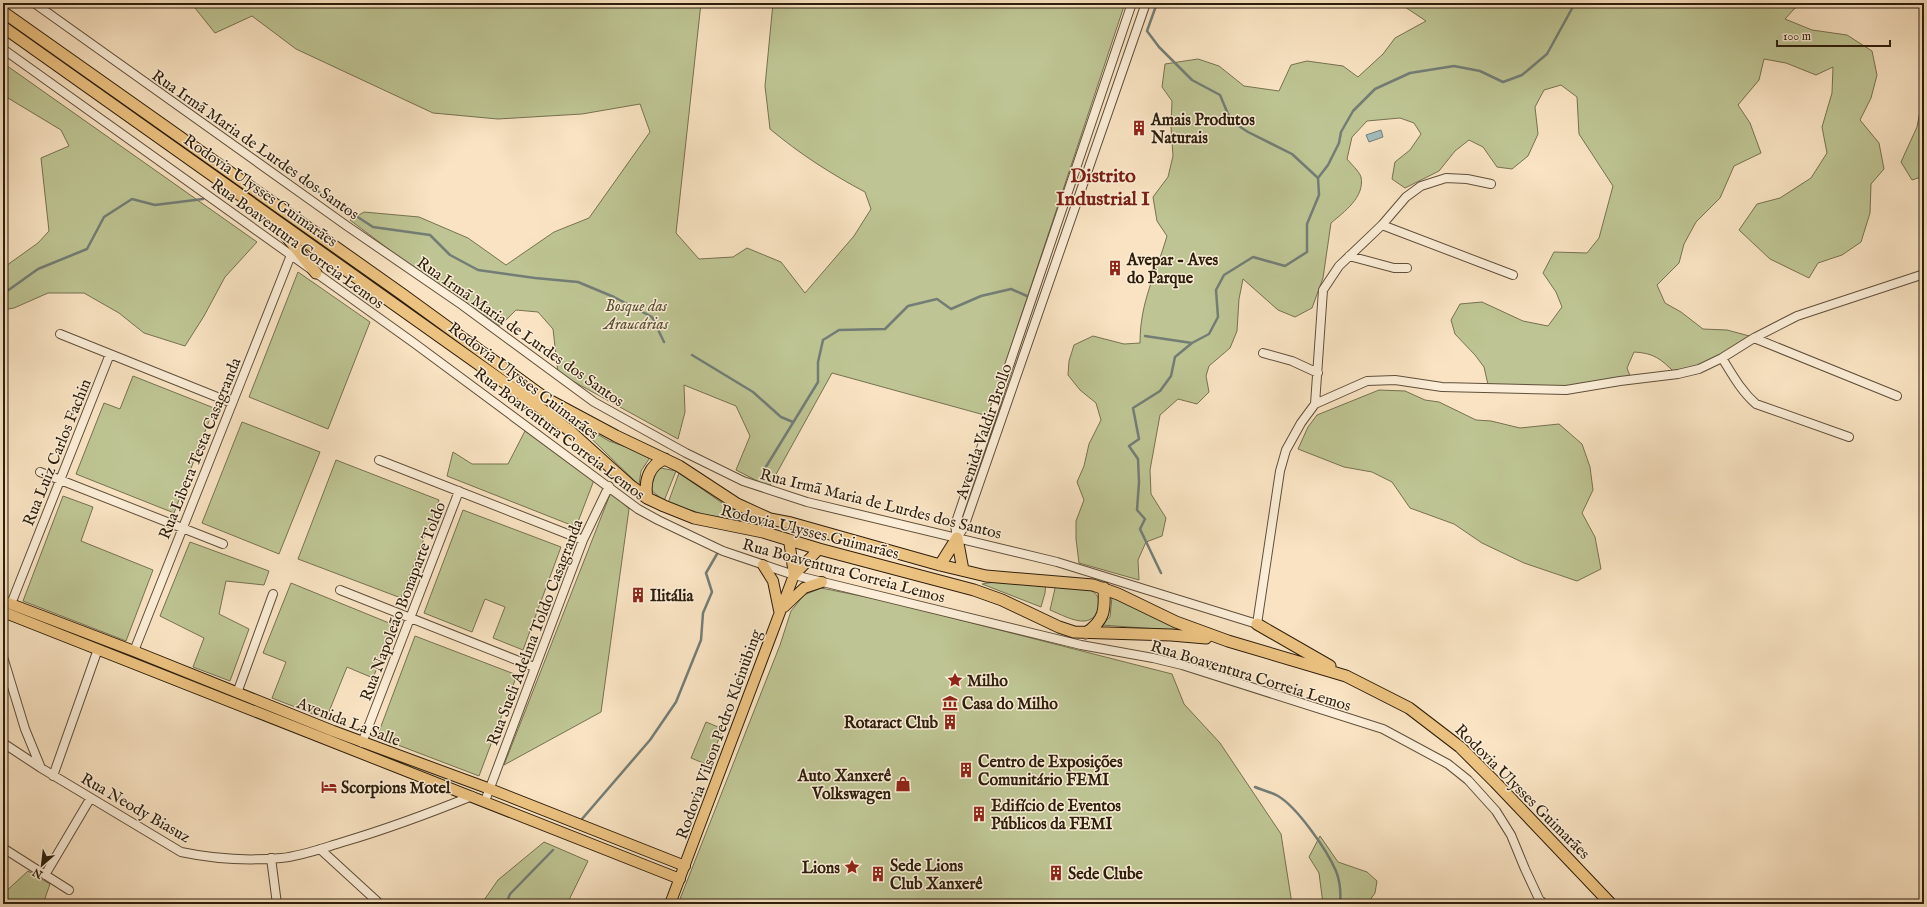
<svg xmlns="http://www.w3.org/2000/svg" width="1927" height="907" font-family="'IM FELL English',serif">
	<rect width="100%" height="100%" fill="#f9e3c2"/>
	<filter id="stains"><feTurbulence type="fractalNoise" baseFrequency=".005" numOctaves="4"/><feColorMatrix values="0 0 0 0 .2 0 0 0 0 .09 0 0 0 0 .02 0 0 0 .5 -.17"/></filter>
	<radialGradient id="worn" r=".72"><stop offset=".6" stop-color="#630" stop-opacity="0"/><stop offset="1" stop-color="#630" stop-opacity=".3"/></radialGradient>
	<path fill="#bec493" stroke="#767150" d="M 191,3 L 701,3 L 676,233 L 699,259 L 733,257 L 747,248 L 781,262 L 805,293 L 854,236 L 871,209 L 865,192 C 831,174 800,154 770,129 L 765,86 L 773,3 L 1125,3 L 988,416 L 832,373 L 769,487 L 736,470 L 750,436 L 736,406 L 684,385 L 685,412 L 678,439 L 558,373 L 553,329 L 538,312 L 516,310 L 500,326 L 399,257 L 350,220 L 364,212 L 419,217 L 468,238 L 506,265 L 554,232 L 589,218 L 650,132 L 640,104 L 582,114 L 498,119 L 433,113 L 296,49 L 252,16 L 215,33 Z
		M 1399,3 L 1803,3 L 1794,9 L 1785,19 L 1812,30 L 1847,35 L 1872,51 L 1877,75 L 1871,98 L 1860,120 L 1879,143 L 1884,169 L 1871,184 L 1870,213 L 1861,242 L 1842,255 L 1818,263 L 1809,278 L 1770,259 L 1739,230 L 1757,204 L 1780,198 L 1811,178 L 1827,153 L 1822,127 L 1832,93 L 1833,67 L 1816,75 L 1786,63 L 1764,59 L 1759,80 L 1738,105 L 1750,123 L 1761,153 L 1734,166 L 1720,198 L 1696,222 L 1684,244 L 1679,263 L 1657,285 L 1665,303 L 1681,312 L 1703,329 L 1727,330 L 1757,338 L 1719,364 L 1675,373 C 1661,359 1654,353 1634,352 L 1627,368 L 1632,381 L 1577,391 L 1489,389 L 1484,367 L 1475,355 L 1455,334 L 1451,320 L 1460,304 L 1482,302 L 1523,321 L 1548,326 L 1562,307 L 1556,292 L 1543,273 L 1554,252 L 1587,253 L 1599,238 L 1613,186 L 1579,134 L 1577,97 L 1561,85 L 1544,90 L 1535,107 L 1538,134 L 1528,156 L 1512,169 L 1497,167 L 1483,147 L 1469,140 L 1455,151 L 1439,171 L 1405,188 L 1392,179 L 1395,162 L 1410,150 L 1421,134 L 1414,123 L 1400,118 L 1367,121 L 1352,137 L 1347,159 C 1351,164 1359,171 1361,177 C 1365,197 1344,212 1331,223 L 1323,278 L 1312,308 L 1295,317 L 1278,310 L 1243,279 L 1239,299 L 1237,331 L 1230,348 L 1209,366 L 1206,376 L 1209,392 L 1197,404 L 1178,399 L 1160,415 L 1150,470 L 1151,494 L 1166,518 L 1162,536 L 1146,542 L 1138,560 L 1139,580 L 1079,563 L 1076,539 L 1076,521 L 1084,500 L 1077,482 L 1084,466 L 1089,444 L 1101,420 L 1096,403 L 1080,390 L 1068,375 L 1069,361 L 1074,345 L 1093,336 L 1124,344 L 1140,343 C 1140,301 1156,274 1167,236 L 1157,221 L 1153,197 L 1168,177 L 1173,156 L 1171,127 L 1172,101 L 1162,87 L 1165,64 L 1198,59 L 1219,66 L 1244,86 L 1279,91 L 1291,65 L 1307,61 L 1343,66 L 1358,77 L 1383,54 L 1395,38 L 1426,21 Z
		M 3,63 L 257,242 L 225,277 L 204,316 L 185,346 L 144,333 L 119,313 L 84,293 L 48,293 L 14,308 L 3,310 L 3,268 L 38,243 L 49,231 L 41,158 L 69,146 L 61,130 L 3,95 Z
		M 1924,90 L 1924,176 L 1912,180 L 1901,162 L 1917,127 Z
		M 298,272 L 370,322 L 328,429 L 249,397 Z
		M 133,376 L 214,408 L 174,513 L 76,474 L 104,403 L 120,409 Z
		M 1379,390 L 1405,391 L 1425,400 L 1439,402 L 1476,420 L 1491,421 L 1520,428 L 1559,424 L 1582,444 L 1590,467 L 1593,490 L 1582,513 L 1595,537 L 1601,569 L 1577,581 L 1524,563 L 1482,543 L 1454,524 L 1410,508 L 1392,482 L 1372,472 L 1344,467 L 1298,449 L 1308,427 L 1317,415 Z
		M 571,419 L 609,441 L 651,456 L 641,471 L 639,485 Z
		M 242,422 L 320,452 L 279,554 L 202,523 Z
		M 525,431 L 594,480 L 576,527 L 447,476 L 453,452 L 472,464 L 508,464 Z
		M 336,460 L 439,500 L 401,598 L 298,559 Z
		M 661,468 L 676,471 L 664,501 L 651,490 C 651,481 652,472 661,468 Z
		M 679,473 L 725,505 L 745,517 L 768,525 L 706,515 L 668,503 Z
		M 611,492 L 629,509 L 601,712 L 504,765 Z
		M 63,496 L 93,507 L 81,541 L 153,570 L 126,641 L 23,601 Z
		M 463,510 L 561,547 L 523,650 L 493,638 L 505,607 L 485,599 L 472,632 L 424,613 Z
		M 190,542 L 269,571 L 264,585 L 226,581 L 219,614 L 249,629 L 230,681 L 193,667 L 204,638 L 160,616 Z
		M 1001,581 L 1046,582 L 1045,593 L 1041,607 L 982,584 Z
		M 291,583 L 394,625 L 373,678 L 347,667 L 326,719 L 272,698 L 286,662 L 263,653 Z
		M 1056,584 C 1067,585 1083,585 1092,591 C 1105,599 1100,619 1085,621 C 1074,622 1060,614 1050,610 Z
		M 821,588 L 886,601 L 1172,674 L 1184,704 L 1220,743 L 1281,834 L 1292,904 L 678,904 L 780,645 L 791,611 L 804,595 Z
		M 1112,597 L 1187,631 L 1101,625 L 1110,617 Z
		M 415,636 L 517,675 L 479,776 L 377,737 Z
		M 706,722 L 723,729 L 708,765 L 691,758 Z
		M 1320,836 L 1338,862 L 1367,872 L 1377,881 L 1375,893 L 1367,904 L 1323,904 L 1319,873 L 1309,857 Z
		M 544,842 L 588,861 L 567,904 L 484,904 L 484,900 L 498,880 Z
		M 28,871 L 50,884 L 43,904 L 3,904 L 3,894 Z"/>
	<path fill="#a1bcbd" stroke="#737d76" d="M 1381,130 L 1383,137 L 1369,142 L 1366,135 Z"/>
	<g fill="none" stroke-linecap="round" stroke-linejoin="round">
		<path stroke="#737d76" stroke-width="2.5" d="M 1157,3 L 1147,31 L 1159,47 L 1192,80 L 1220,95 L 1231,121 L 1248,132 L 1292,154 L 1318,178
			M 305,186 L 310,186 L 373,227 L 430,235 L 450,255 L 478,270 L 535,278 L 578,282 L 614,297 L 652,317 L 664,342
			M 3,294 L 38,269 L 87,249 L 104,217 L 132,199 L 155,205 L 203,199
			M 1145,336 L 1192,343
			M 692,355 L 753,392 L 781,417 L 793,422
			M 764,470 L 818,382 L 818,362 L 823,340 L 839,330 L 885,329 L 908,306 L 937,299 L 951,309 L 981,296 L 1011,289 L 1027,296
			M 1161,573 L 1140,529 L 1145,519 L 1137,510 L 1139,482 L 1138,459 L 1129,446 L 1139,439 L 1133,408 L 1160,391 L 1171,376 L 1175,357 L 1192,343 L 1209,334 L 1218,317 L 1216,290 L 1224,275 L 1253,257 L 1285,266 L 1307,252 L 1307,224 L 1319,195 L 1318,178 L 1328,165 L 1339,143 L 1341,132 L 1353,111 L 1375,89 L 1410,73 L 1454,66 L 1480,71 L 1503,82 L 1522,75 L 1547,54 L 1575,3
			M 1255,787 C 1262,790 1271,792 1278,796 C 1297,807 1327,850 1336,871 C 1340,881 1341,893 1340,904
			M 582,819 L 650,740 L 676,702 L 701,640 L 703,613 L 712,592 L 706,573 L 717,554
			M 506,904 L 510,894 L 553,850"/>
		<defs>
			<path id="minor" d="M 34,3 L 347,226 L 462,305 L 594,402 L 686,453 L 743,481 L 807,502 L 1057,562 L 1257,624 L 1280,471 L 1286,450 L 1301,423 L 1315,404 L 1367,381 L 1395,380 L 1442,387 L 1566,390 L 1620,381 L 1678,374 L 1699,369 L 1722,358 L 1754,338 L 1797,316 L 1924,274
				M 1132,3 L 955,525 L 957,538 L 964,527 L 1146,3
				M 3,49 L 414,343 L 638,509 L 658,520 L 723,551 L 794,575 L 1081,645 L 1153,658 L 1182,665 L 1383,729 L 1448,764 L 1468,780 L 1496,811 L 1511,835 L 1525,869 L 1539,899 L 1544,904
				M 1382,225 L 1513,275
				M 1349,256 L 1394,268 L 1407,268
				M 60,334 L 232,403
				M 1754,338 L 1897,396
				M 1263,353 L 1292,361 L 1318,373
				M 1722,358 C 1732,374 1741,391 1756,404 L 1849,437
				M 1315,404 L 1323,290 L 1339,266 L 1382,225 L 1406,197 L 1421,186 L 1446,178 L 1467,179 L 1491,184
				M 379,460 L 583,540
				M 40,472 L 223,544
				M 340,590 L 534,667
				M 11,604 L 110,354
				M 134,651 L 291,255
				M 3,657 L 25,729 L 41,768 L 181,852 C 214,859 248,861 281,858 C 302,856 323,848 343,842 C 387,829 430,813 472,796
				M 237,693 L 273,594
				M 3,743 L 41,768
				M 362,743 L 459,491
				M 53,776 L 98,649
				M 485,801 L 583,540 L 609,486
				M 3,848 L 69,890
				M 320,849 L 380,904
				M 271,858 L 277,904
				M 45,875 L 90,799"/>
			<path id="major" d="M 789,540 L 794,575
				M 763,565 L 773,581 L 779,610
				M 3,601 L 134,651 L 333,731 L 490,789 L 685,866
				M 784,607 L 804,588 L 822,582
				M 3,612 L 680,879
				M 670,904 L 794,575 L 819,549"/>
			<path id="highway" d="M 3,12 L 402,294 L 545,398 L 616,436 L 679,466 L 737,504 L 770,519 L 791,523 L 940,565 L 986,576 L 1093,585 L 1118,594 L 1176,622 L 1228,641 L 1346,676 L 1409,708 L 1460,747 L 1495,782 L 1611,904
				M 3,27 L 539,407 L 570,431 L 631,486 L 647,498 L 664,506 L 694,518 L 763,532 L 819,549 L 974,590 L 1002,600 L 1059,627 L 1074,632 L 1171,635 L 1206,638
				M 279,227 L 316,273
				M 647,498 C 644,481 649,465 665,459
				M 957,538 L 963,570
				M 940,565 L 957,538
				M 1257,624 L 1330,666
				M 1086,633 C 1105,620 1105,610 1104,588"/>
		</defs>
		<use href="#minor" stroke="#604f3a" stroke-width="10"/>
		<use href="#major" stroke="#2d1e0c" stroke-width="12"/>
		<use href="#highway" stroke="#2d1e0c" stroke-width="13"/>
		<use href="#minor" stroke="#fbedd7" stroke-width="8"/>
		<use href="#major" stroke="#ecc281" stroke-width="10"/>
		<use href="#highway" stroke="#ecc281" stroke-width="11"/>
	</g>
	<defs>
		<symbol id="building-bare" viewBox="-9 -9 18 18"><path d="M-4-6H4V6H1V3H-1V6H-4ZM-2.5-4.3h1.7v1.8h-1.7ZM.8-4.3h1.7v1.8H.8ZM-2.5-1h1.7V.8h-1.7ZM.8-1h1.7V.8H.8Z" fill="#8f2418" stroke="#fbedd7" stroke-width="2.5" paint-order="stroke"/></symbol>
		<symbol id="sight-bare" viewBox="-9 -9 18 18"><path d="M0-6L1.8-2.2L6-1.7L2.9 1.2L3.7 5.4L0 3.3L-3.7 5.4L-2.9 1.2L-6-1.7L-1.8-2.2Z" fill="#8f2418" stroke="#fbedd7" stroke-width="2.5" paint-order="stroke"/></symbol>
		<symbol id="museum-bare" viewBox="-9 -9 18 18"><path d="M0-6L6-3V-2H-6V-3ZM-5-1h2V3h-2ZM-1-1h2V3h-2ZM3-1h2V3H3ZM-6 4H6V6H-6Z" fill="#8f2418" stroke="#fbedd7" stroke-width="2.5" paint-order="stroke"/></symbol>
		<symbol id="shop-bare" viewBox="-9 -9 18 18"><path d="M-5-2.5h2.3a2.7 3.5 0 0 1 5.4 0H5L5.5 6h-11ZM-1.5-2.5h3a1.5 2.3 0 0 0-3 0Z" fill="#8f2418" stroke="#fbedd7" stroke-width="2.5" paint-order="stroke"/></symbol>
		<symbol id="hotel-bare" viewBox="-9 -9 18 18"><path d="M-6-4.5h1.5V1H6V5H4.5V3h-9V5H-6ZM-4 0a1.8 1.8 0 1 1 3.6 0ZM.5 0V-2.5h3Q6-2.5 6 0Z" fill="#8f2418" stroke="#fbedd7" stroke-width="2.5" paint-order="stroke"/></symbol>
	</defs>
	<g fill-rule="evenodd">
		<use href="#building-bare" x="1128" y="117" width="22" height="22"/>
		<use href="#building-bare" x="1104" y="257" width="22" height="22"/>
		<use href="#building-bare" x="627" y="584" width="22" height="22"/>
		<use href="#sight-bare" x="944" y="669" width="22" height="22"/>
		<use href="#museum-bare" x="939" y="692" width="22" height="22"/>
		<use href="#building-bare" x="939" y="711" width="22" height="22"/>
		<use href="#building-bare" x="955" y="759" width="22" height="22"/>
		<use href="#shop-bare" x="892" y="773" width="22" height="22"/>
		<use href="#hotel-bare" x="318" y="776" width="22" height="22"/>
		<use href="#building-bare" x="968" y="803" width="22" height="22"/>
		<use href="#sight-bare" x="841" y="856" width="22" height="22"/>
		<use href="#building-bare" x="1045" y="862" width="22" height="22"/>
		<use href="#building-bare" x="867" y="863" width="22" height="22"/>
	</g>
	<g text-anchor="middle" stroke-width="3" stroke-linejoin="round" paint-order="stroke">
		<g font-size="16" font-weight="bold" fill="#2d1e0c" stroke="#fbedd7" text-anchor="start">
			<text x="1151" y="125">Amais Produtos<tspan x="1151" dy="18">Naturais</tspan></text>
			<text x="1127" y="265">Avepar - Aves<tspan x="1127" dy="18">do Parque</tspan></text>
			<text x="650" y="601">Ilitália</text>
			<text x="967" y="686">Milho</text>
			<text x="962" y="709">Casa do Milho</text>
			<text x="938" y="728" text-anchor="end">Rotaract Club</text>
			<text x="978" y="767">Centro de Exposições<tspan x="978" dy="18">Comunitário FEMI</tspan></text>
			<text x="891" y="781" text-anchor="end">Auto Xanxerê<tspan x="891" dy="18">Volkswagen</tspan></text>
			<text x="341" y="793">Scorpions Motel</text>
			<text x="991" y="811">Edifício de Eventos<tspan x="991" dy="18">Públicos da FEMI</tspan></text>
			<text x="890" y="871">Sede Lions<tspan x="890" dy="18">Club Xanxerê</tspan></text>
			<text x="840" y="873" text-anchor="end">Lions</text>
			<text x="1068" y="879">Sede Clube</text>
		</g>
		<g font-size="16" fill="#2d1e0c" stroke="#fbedd7">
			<text transform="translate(256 144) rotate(35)" y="6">Rua Irmã Maria de Lurdes dos Santos</text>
			<text transform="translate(261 190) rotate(35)" y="6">Rodovia Ulysses Guimarães</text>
			<text transform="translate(298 243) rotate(36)" y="6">Rua Boaventura Correia Lemos</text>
			<text transform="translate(521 331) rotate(35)" y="6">Rua Irmã Maria de Lurdes dos Santos</text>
			<text transform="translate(524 380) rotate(37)" y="6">Rodovia Ulysses Guimarães</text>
			<text transform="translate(983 431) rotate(-71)" y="6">Avenida Valdir Brollo</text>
			<text transform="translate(560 433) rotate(37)" y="6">Rua Boaventura Correia Lemos</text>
			<text transform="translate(199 448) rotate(-68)" y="6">Rua Libera Testa Casagranda</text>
			<text transform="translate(56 452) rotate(-68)" y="6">Rua Luiz Carlos Fachin</text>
			<text transform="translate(881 503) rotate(14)" y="6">Rua Irmã Maria de Lurdes dos Santos</text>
			<text transform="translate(810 531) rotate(14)" y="6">Rodovia Ulysses Guimarães</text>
			<text transform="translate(844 570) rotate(15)" y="6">Rua Boaventura Correia Lemos</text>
			<text transform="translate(402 601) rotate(-69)" y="6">Rua Napoleão Bonaparte Toldo</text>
			<text transform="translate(534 632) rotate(-69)" y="6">Rua Sueli Adelma Toldo Casagranda</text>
			<text transform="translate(1251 675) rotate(17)" y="6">Rua Boaventura Correia Lemos</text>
			<text transform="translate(349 721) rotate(21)" y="6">Avenida La Salle</text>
			<text transform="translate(718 734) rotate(-70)" y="6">Rodovia Vilson Pedro Kleinübing</text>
			<text transform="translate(1523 791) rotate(45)" y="6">Rodovia Ulysses Guimarães</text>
			<text transform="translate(136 807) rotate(30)" y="6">Rua Neody Biasuz</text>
		</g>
		<g font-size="16" font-style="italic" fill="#585034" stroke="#fbedd7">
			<text x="636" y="311">Bosque das<tspan x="636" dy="18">Araucárias</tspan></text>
		</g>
		<g font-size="20" font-weight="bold" fill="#7a1f14" stroke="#fbedd7">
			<text x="1103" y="182">Distrito<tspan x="1103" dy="23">Industrial I</tspan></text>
		</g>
	</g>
	<rect width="1927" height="907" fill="none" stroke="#f9e3c2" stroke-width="16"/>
	<rect x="4" y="4" width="1919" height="899" fill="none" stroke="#2d1e0c" stroke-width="2"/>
	<rect x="8" y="8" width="1911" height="891" fill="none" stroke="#2d1e0c"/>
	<g transform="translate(42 865) rotate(208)" stroke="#fbedd7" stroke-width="3" paint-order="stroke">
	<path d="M0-3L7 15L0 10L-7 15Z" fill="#2d1e0c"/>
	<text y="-6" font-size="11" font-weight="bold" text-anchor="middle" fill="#2d1e0c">N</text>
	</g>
	<path d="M1777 40v6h113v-6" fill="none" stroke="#2d1e0c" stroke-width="2"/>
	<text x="1783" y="40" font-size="12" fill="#2d1e0c" stroke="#fbedd7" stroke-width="3" paint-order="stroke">100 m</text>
	<rect width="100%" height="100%" filter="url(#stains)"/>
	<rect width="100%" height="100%" fill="url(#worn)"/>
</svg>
